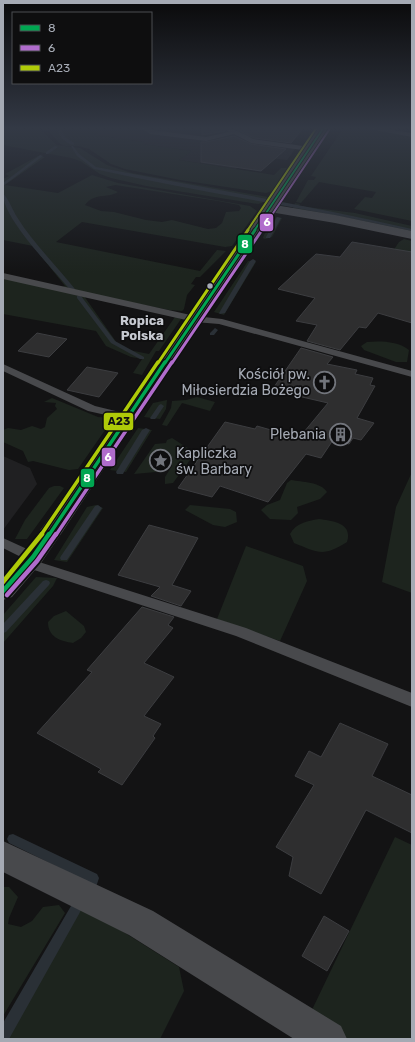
<svg xmlns="http://www.w3.org/2000/svg" width="415" height="1042" font-family="Rubik,sans-serif">
	<rect width="100%" height="100%" fill="#131314"/>
	<path fill="#202022" d="M 107,127 L 272,127 L 256,139 L 298,145 L 287,160 L 252,156 L 242,162 L 236,169 L 179,160 L 191,151 L 142,144 L 144,142 L 94,135 Z
		M 3,456 L 30,468 L 37,484 L 3,530 Z"/>
	<path fill="#1d241e" fill-rule="evenodd" d="M 3,127 L 34,128 L 43,132 L 57,145 L 80,148 L 107,165 L 132,173 L 268,197 L 262,203 L 258,204 L 146,186 L 111,178 L 100,174 L 80,161 L 71,158 L 3,145 Z
		M 41,127 L 107,127 L 94,135 L 145,142 L 143,144 L 192,151 L 179,160 L 274,175 L 281,168 L 287,168 L 272,191 L 266,193 L 180,180 L 125,169 L 111,164 L 89,149 L 78,146 L 65,146 L 59,143 L 49,131 Z
		M 344,127 L 356,127 L 412,136 L 412,221 L 354,209 L 365,197 L 372,198 L 376,192 L 319,182 L 301,203 L 296,202 L 308,180 L 314,180 L 316,177 L 311,176 Z
		M 38,156 L 45,157 L 5,185 L 58,193 L 92,175 L 118,183 L 250,206 L 257,211 L 232,246 L 225,247 L 82,222 L 56,242 L 200,271 L 217,250 L 226,251 L 200,277 L 196,277 L 191,284 L 195,285 L 187,295 L 184,309 L 182,311 L 169,310 L 84,293 L 61,287 L 65,286 L 33,246 L 3,240 L 3,179 L 9,176 L 5,174 ZM 115,185 L 218,201 L 239,205 L 241,208 L 239,211 L 226,212 L 222,223 L 216,228 L 208,229 L 172,220 L 162,222 L 146,220 L 114,212 L 101,211 L 85,205 C 95,192 106,199 118,192 L 106,187 Z
		M 295,203 L 300,204 L 299,206 L 355,213 L 412,226 L 412,232 L 292,210 Z
		M 276,217 L 282,218 L 272,237 L 265,239 L 263,238 L 264,235 Z
		M 404,239 L 412,241 L 412,254 L 393,251 L 399,242 Z
		M 248,261 L 256,262 L 224,315 L 214,312 Z
		M 3,278 L 84,296 L 117,343 L 129,350 L 149,354 L 175,317 L 181,319 L 159,351 L 156,351 L 142,375 L 133,373 L 142,359 L 131,357 L 106,346 L 96,331 L 3,314 Z
		M 367,342 C 380,341 398,341 409,350 L 407,362 L 396,362 L 364,350 L 361,346 Z
		M 197,397 L 215,402 L 210,411 L 182,403 L 167,426 L 162,425 L 171,408 L 172,401 L 186,400 Z
		M 52,398 L 98,417 L 109,418 L 112,420 L 78,469 L 69,470 L 33,461 L 28,462 L 23,451 L 3,442 L 3,430 L 8,428 L 21,430 L 32,426 L 41,429 L 45,427 L 47,418 L 57,409 L 55,406 L 56,403 L 44,402 Z
		M 167,400 L 166,409 L 160,419 L 144,417 L 153,403 Z
		M 138,428 L 152,430 L 126,472 L 110,470 Z
		M 172,438 L 194,452 L 202,448 L 223,454 L 201,463 L 190,460 L 173,483 L 165,484 L 165,477 L 172,466 L 171,461 L 156,472 L 134,474 L 155,444 L 166,443 L 167,440 Z
		M 412,472 L 412,593 L 382,582 L 396,507 Z
		M 291,480 C 302,482 321,482 327,492 L 320,499 L 297,507 L 298,513 L 291,520 L 270,519 L 261,510 L 267,505 L 280,500 L 287,483 Z
		M 54,486 L 60,486 L 64,488 L 27,539 L 15,539 L 25,520 L 49,488 Z
		M 96,505 L 103,508 L 67,562 L 54,560 L 87,507 Z
		M 190,505 L 230,509 L 236,512 L 237,522 L 225,527 L 213,525 L 185,510 Z
		M 319,519 C 333,521 353,523 347,542 C 323,557 319,553 294,543 L 290,534 C 296,523 307,521 319,519 Z
		M 246,546 L 303,566 L 307,581 L 280,641 L 217,619 Z
		M 36,577 L 57,578 L 53,586 L 3,643 L 3,615 Z
		M 66,611 L 84,626 L 86,632 L 81,638 L 73,643 C 60,641 48,637 48,622 L 54,616 Z
		M 395,837 L 412,845 L 412,1039 L 347,1039 L 309,1016 Z
		M 3,887 L 9,887 L 18,897 L 9,918 L 8,924 L 21,927 L 32,921 L 43,907 L 59,905 L 65,913 L 3,1016 Z
		M 76,902 L 179,967 L 184,991 L 160,1039 L 3,1039 L 3,1029 Z"/>
	<g fill="none" stroke-linecap="round" stroke-linejoin="round">
		<path fill="#2a3036" fill-rule="evenodd" d="M 55,127 L 59,127 L 66,138 L 74,143 L 74,145 C 64,144 60,135 55,127 Z
			M 55,146 L 58,147 L 48,154 L 46,154 L 46,152 Z
			M 71,146 L 73,146 L 79,154 L 96,167 C 202,187 307,205 412,229 L 412,231 C 306,208 199,192 94,169 L 77,156 Z
			M 40,155 L 43,156 L 3,186 L 3,183 Z
			M 3,194 C 8,197 13,211 17,217 C 33,243 56,265 75,289 L 75,291 L 71,291 C 54,270 3,219 3,194 Z
			M 277,217 L 281,218 L 270,238 L 266,238 L 266,237 Z
			M 253,259 L 256,261 L 225,313 L 220,314 L 219,313 L 250,261 Z
			M 77,296 L 81,296 L 115,341 L 144,357 L 144,359 L 140,359 L 111,343 L 77,298 Z
			M 215,328 L 218,330 L 214,335 L 210,335 L 210,333 Z
			M 161,404 L 164,406 L 156,418 L 155,419 L 151,419 L 150,418 L 159,405 Z
			M 146,428 L 150,430 L 124,472 L 123,474 L 117,474 L 116,472 L 142,430 Z
			M 98,505 L 102,508 L 67,560 L 61,560 L 60,558 L 61,556 L 95,506 Z
			M 46,580 L 49,581 L 50,583 L 49,585 L 6,632 L 3,633 L 3,624 L 43,581 Z
			M 13,834 L 97,874 L 99,878 L 96,887 L 92,889 L 88,887 L 86,881 L 9,843 L 7,839 L 9,835 Z
			M 75,904 L 79,906 L 81,910 L 79,914 L 9,1039 L 3,1039 L 3,1023 L 71,906 Z"/>
	</g>
	<path fill="#2e2e2f" stroke="#3c3d40" d="M 202,127 L 225,127 L 224,129 L 225,131 L 202,135 Z
		M 232,127 L 304,127 L 291,143 L 254,138 Z
		M 234,136 L 251,144 L 286,149 L 261,171 L 201,162 L 201,142 L 206,142 Z
		M 352,242 L 412,252 L 412,323 L 378,313 L 366,328 L 359,327 L 340,350 L 307,341 L 317,325 L 296,321 L 315,298 L 278,289 L 316,254 L 340,257 Z
		M 37,333 L 67,339 L 49,357 L 18,351 Z
		M 301,348 L 333,357 L 327,364 L 357,370 L 355,374 L 373,378 L 370,385 L 375,386 L 357,418 L 374,423 L 361,440 L 353,438 L 349,444 L 333,440 L 321,458 L 306,454 L 268,502 L 220,486 L 212,497 L 178,488 L 225,422 L 255,429 L 257,426 L 299,438 L 328,403 L 285,393 L 288,390 L 274,387 Z
		M 87,367 L 118,373 L 99,397 L 67,390 Z
		M 149,525 L 198,538 L 172,585 L 191,591 L 181,606 L 151,596 L 160,587 L 118,575 Z
		M 142,607 L 174,617 L 168,625 L 173,628 L 144,663 L 174,677 L 144,716 L 161,724 L 153,736 L 155,738 L 122,785 L 98,772 L 101,769 L 37,733 L 92,672 L 87,670 Z
		M 340,723 L 388,744 L 372,776 L 412,795 L 412,833 L 366,810 L 321,894 L 289,876 L 293,857 L 276,847 L 314,785 L 295,776 L 309,751 L 321,757 Z
		M 324,916 L 349,931 L 327,971 L 302,956 Z"/>
	<g fill="none" stroke-linecap="round" stroke-linejoin="round">
		<path fill="#48494c" fill-rule="evenodd" d="M 142,127 L 149,127 L 152,130 L 206,137 L 229,132 L 225,129 L 228,127 L 248,136 L 253,139 L 310,147 L 313,149 L 310,151 L 251,143 L 234,134 L 206,141 L 150,134 L 142,129 Z
			M 359,127 L 374,127 L 412,133 L 412,137 Z
			M 3,273 L 195,316 L 222,319 L 412,371 L 412,377 L 219,324 L 195,322 L 3,279 Z
			M 3,364 L 95,406 L 132,415 L 134,417 L 128,420 L 88,411 L 3,371 Z
			M 3,538 L 38,554 L 40,557 L 36,561 L 246,628 L 412,693 L 412,707 L 236,636 L 22,566 L 20,563 L 22,560 L 25,559 L 3,548 Z"/>
		<path fill="#48494c" fill-rule="evenodd" d="M 269,204 L 335,215 L 412,231 L 412,239 L 335,223 L 264,211 L 263,208 L 264,205 Z
			M 3,841 L 153,911 L 341,1026 L 347,1039 L 294,1039 L 129,935 L 3,872 Z"/>
		<path fill="#4a4c4e" fill-rule="evenodd" d="M 319,127 L 329,127 L 63,531 L 41,563 L 12,597 L 3,600 L 3,576 L 25,551 L 47,521 Z"/>
		<defs>
			<path id="bus-1-far3" d="M 254,231 L 324,127"/>
			<path id="bus-1-far2" d="M 165,363 L 255,230"/>
			<path id="bus-1-far1" d="M 49,535 L 165,362"/>
			<path id="bus-1" d="M 3,591 L 33,557 L 49,534"/>
			<path id="bus-2-far3" d="M 261,231 L 329,130"/>
			<path id="bus-2-far2" d="M 172,363 L 262,230"/>
			<path id="bus-2-far1" d="M 56,535 L 172,362"/>
			<path id="bus-2" d="M 7,595 L 37,561 L 56,534"/>
			<path id="bus-3-far3" d="M 247,231 L 317,127"/>
			<path id="bus-3-far2" d="M 158,363 L 248,230"/>
			<path id="bus-3-far1" d="M 41,535 L 158,362"/>
			<path id="bus-3" d="M 3,582 L 42,534"/>
		</defs>
		<use href="#bus-1-far3" stroke="#0e0e0f" stroke-width="3.5"/>
		<use href="#bus-1-far2" stroke="#0e0e0f" stroke-width="5"/>
		<use href="#bus-1-far1" stroke="#0e0e0f" stroke-width="6"/>
		<use href="#bus-1" stroke="#0e0e0f" stroke-width="8"/>
		<use href="#bus-2-far3" stroke="#0e0e0f" stroke-width="3.5"/>
		<use href="#bus-2-far2" stroke="#0e0e0f" stroke-width="5"/>
		<use href="#bus-2-far1" stroke="#0e0e0f" stroke-width="6"/>
		<use href="#bus-2" stroke="#0e0e0f" stroke-width="8"/>
		<use href="#bus-3-far3" stroke="#0e0e0f" stroke-width="3.5"/>
		<use href="#bus-3-far2" stroke="#0e0e0f" stroke-width="5"/>
		<use href="#bus-3-far1" stroke="#0e0e0f" stroke-width="6"/>
		<use href="#bus-3" stroke="#0e0e0f" stroke-width="8"/>
		<use href="#bus-1-far3" stroke="#00a651" stroke-width="2"/>
		<use href="#bus-1-far2" stroke="#00a651" stroke-width="3"/>
		<use href="#bus-1-far1" stroke="#00a651" stroke-width="3.5"/>
		<use href="#bus-1" stroke="#00a651" stroke-width="4.5"/>
		<use href="#bus-2-far3" stroke="#b06ccc" stroke-width="2"/>
		<use href="#bus-2-far2" stroke="#b06ccc" stroke-width="3"/>
		<use href="#bus-2-far1" stroke="#b06ccc" stroke-width="3.5"/>
		<use href="#bus-2" stroke="#b06ccc" stroke-width="4.5"/>
		<use href="#bus-3-far3" stroke="#afcb08" stroke-width="2"/>
		<use href="#bus-3-far2" stroke="#afcb08" stroke-width="3"/>
		<use href="#bus-3-far1" stroke="#afcb08" stroke-width="3.5"/>
		<use href="#bus-3" stroke="#afcb08" stroke-width="4.5"/>
	</g>
	<linearGradient id="sky" x2="0" y2="1"><stop stop-color="#0a0a0b"/><stop offset="0.47" stop-color="#333945"/><stop offset="1" stop-color="#333945" stop-opacity="0"/></linearGradient>
	<rect width="415" height="273" fill="url(#sky)"/>
	<defs>
		<symbol id="church-ring" viewBox="-11 -11 22 22"><circle r="9.5" fill="#0e0e0f" stroke="#72757c" stroke-width="1.5"/><path d="M-1.2-6h2.4v3.5h3.3v2.4h-3.3V6h-2.4V-.1h-3.3v-2.4h3.3Z" fill="#72757c"/></symbol>
		<symbol id="building-ring" viewBox="-11 -11 22 22"><circle r="9.5" fill="#0e0e0f" stroke="#72757c" stroke-width="1.5"/><path d="M-4-6H4V6H1V3H-1V6H-4ZM-2.5-4.3h1.7v1.8h-1.7ZM.8-4.3h1.7v1.8H.8ZM-2.5-1h1.7V.8h-1.7ZM.8-1h1.7V.8H.8Z" fill="#72757c"/></symbol>
		<symbol id="sight-ring" viewBox="-11 -11 22 22"><circle r="9.5" fill="#0e0e0f" stroke="#72757c" stroke-width="1.5"/><path d="M0-6L1.8-2.2L6-1.7L2.9 1.2L3.7 5.4L0 3.3L-3.7 5.4L-2.9 1.2L-6-1.7L-1.8-2.2Z" fill="#72757c"/></symbol>
	</defs>
	<g fill-rule="evenodd">
		<use href="#church-ring" x="312" y="370" width="25" height="25"/>
		<use href="#building-ring" x="328" y="422" width="25" height="25"/>
		<use href="#sight-ring" x="148" y="448" width="25" height="25"/>
	</g>
	<circle fill="#a5aab4" stroke="#0e0e0f" stroke-width="1.5" cx="210" cy="286" r="3.5"/>
	<g text-anchor="middle" stroke-width="3.5" stroke-linejoin="round" paint-order="stroke">
		<g font-size="13" font-weight="bold" fill="#c6c9d0" stroke="#0e0e0f">
			<text x="142" y="325">Ropica<tspan x="142" dy="15">Polska</tspan></text>
		</g>
		<g font-size="14" fill="#a5aab4" stroke="#0e0e0f" text-anchor="end">
			<text x="310" y="379">Kościół pw.<tspan x="310" dy="16">Miłosierdzia Bożego</tspan></text>
			<text x="326" y="439">Plebania</text>
			<text x="176" y="458" text-anchor="start">Kapliczka<tspan x="176" dy="16">św. Barbary</tspan></text>
		</g>
	</g>
	<g stroke="#0e0e0f" stroke-width="1.5">
		<rect x="259" y="213" width="15" height="19" rx="4" fill="#b06ccc"/>
		<rect x="237" y="234" width="16" height="20" rx="4" fill="#00a651"/>
		<rect x="103" y="412" width="31" height="19" rx="4" fill="#afcb08"/>
		<rect x="101" y="447" width="15" height="20" rx="4" fill="#b06ccc"/>
		<rect x="80" y="468" width="15" height="20" rx="4" fill="#00a651"/>
	</g>
	<g font-size="11" text-anchor="middle" font-weight="bold" fill="#fff">
		<text x="267" y="226">6</text>
		<text x="245" y="248">8</text>
		<text x="108" y="461">6</text>
		<text x="87" y="482">8</text>
	</g>
	<g font-size="11" text-anchor="middle" font-weight="bold" fill="#111">
		<text x="119" y="425">A23</text>
	</g>
	<rect width="415" height="1042" fill="none" stroke="#a5aab4" stroke-width="8"/>
	<rect x="12" y="12" width="140" height="72" fill="#0e0e0f" stroke="#4a4c51"/>
	<rect x="20" y="25" width="20" height="6" fill="#00a651" stroke="#4a4c51"/>
	<text x="48" y="32" font-size="12" fill="#a5aab4">8</text>
	<rect x="20" y="45" width="20" height="6" fill="#b06ccc" stroke="#4a4c51"/>
	<text x="48" y="52" font-size="12" fill="#a5aab4">6</text>
	<rect x="20" y="65" width="20" height="6" fill="#afcb08" stroke="#4a4c51"/>
	<text x="48" y="72" font-size="12" fill="#a5aab4">A23</text>
</svg>
